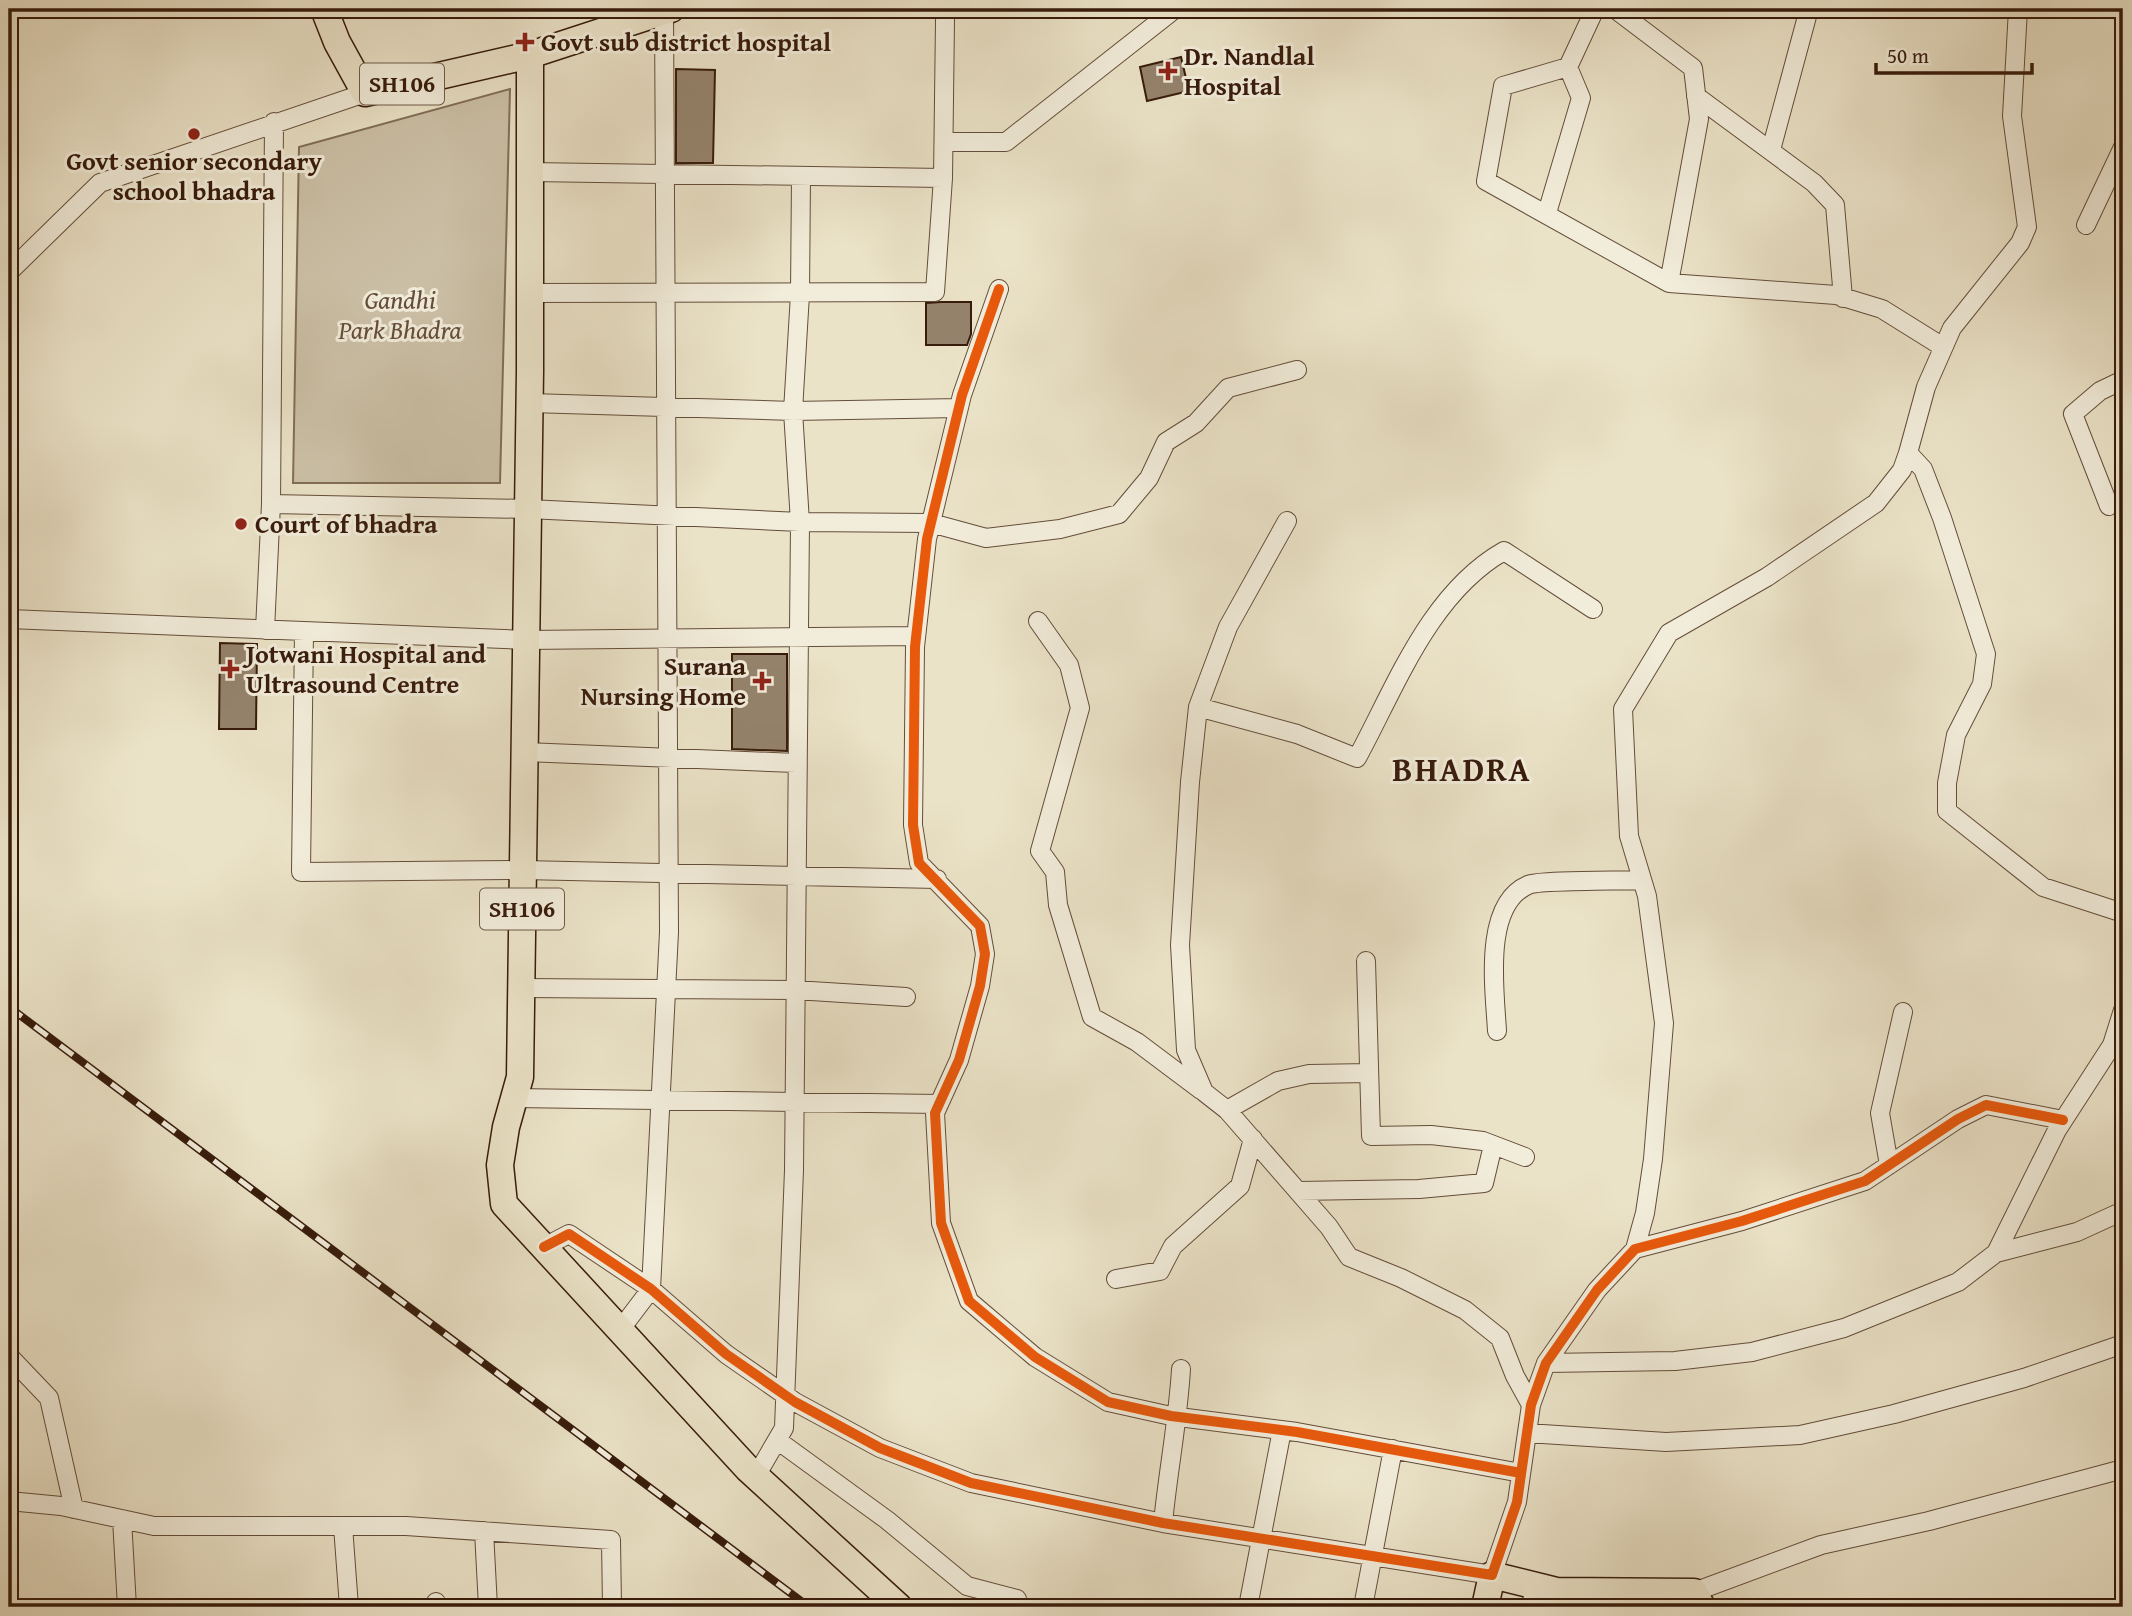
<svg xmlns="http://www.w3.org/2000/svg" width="2132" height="1616" font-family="'Gentium Book Plus',serif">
	<rect width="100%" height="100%" fill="#ebe3c8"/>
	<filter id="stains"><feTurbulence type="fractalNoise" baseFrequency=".00286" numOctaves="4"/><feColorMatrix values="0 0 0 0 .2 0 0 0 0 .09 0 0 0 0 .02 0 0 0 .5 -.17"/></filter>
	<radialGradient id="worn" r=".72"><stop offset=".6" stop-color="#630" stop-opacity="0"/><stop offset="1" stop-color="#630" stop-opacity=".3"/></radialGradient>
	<path fill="#ccc1a8" stroke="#826e5a" stroke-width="2" d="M 510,89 L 500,483 L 293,483 L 299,147 Z"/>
	<path fill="#95836d" stroke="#371b0b" stroke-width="2" d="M 1181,57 L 1189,91 L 1147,101 L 1140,67 Z
		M 676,69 L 715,70 L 713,163 L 676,163 Z
		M 941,302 L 971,302 L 971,334 L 967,345 L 926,345 L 926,303 Z
		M 220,643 L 257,644 L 256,729 L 219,729 Z
		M 732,654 L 787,654 L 787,751 L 732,749 Z"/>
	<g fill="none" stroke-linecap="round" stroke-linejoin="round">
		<defs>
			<path id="minor" d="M 1615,9 L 1693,68 L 1699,119 L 1669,283
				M 2018,9 L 2012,116 L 2027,227 L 2020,243 L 1952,328 L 1926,387 L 1908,453 L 1923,469 L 1942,518 L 1986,654 L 1982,684 L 1956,735 L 1947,783 L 1947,811 L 2043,887 L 2123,913
				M 1568,67 L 1503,86 L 1486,181 L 1669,283 L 1836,295 L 1882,309 L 1943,347
				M 1696,96 L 1814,183 L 1835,205 L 1843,298
				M 944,142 L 1006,142 L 1175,9
				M 1771,150 L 1809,9
				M 530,172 L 943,178 L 945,20
				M 1547,213 L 1581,98 L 1568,67 L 1595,9
				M 2086,225 L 2123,147
				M 9,272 L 100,183 L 365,93
				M 999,289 L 962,395 L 927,539 L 915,647 L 913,825 L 919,863 L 980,926 L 985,954 L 980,986 L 959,1060 L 935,1113 L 941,1223 L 969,1301 L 1035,1357 L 1108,1402 L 1171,1416 L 1297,1432 L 1521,1473
				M 530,293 L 935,292 L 943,178
				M 530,403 L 793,411 L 959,408
				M 271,504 L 528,509 L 800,522 L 931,523 L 986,538 L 1060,529 L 1119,514 L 1149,478 L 1166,442 L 1196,423 L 1228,388 L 1297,370
				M 2109,506 L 2073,414 L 2100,391 L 2123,380
				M 1287,521 L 1228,627 L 1198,707 L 1190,782 L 1180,945 L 1186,1050 L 1204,1092 L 1227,1110 L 1329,1227 L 1349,1257 L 1401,1278 L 1465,1310 L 1500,1338 L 1515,1376 L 1531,1405
				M 9,619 L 526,640 L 916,636
				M 1038,621 L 1069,665 L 1080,708 L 1040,851 L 1055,872 L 1058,905 L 1092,1017 L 1137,1042 L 1201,1090
				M 265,630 L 271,504 L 274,122
				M 304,632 L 301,872 L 523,870 L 937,879
				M 1198,707 L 1297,734 L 1357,758 C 1396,686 1430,593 1504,551 L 1593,609
				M 525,752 L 796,763
				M 1366,961 L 1371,1136 L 1431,1135 L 1483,1141 L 1525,1157
				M 521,988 L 795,990 L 906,997
				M 1497,1031 C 1495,992 1482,905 1528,885 C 1539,880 1622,881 1641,880
				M 514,1098 L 939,1104
				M 1227,1110 L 1278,1081 L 1309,1074 L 1369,1073
				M 1889,1165 L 1880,1113 L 1903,1012
				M 1298,1191 L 1419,1189 L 1484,1183 L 1493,1145
				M 544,1247 L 569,1234 L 651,1289 L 726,1354 L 795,1402 L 880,1448 L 971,1483 L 1163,1523 L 1492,1575 L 1517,1502 L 1531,1405 L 1546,1363 L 1597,1290 L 1635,1249 L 1742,1221 L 1865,1181 L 1958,1119 L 1986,1105 L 2063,1120
				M 1635,1249 L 1645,1213 L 1653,1159 L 1664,1023 L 1647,896 L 1629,836 L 1623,709 L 1669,633 L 1767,577 L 1876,503 L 1902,470 L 1908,453
				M 1996,1253 L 2077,1232 L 2123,1211
				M 1116,1279 L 1160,1271 L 1173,1246 L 1240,1186 L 1253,1139
				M 620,1330 L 651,1289 L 669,932 L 664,11
				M 9,1356 L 49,1398 L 74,1509
				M 1546,1363 L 1675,1361 L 1752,1352 L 1844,1328 L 1958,1282 L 1996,1253 L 2057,1130 L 2112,1045 L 2123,1010
				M 1527,1433 L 1666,1442 L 1800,1435 L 1894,1414 L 2024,1378 L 2123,1344
				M 777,1440 L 887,1520 L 967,1586 L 1017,1599
				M 756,1476 L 784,1428 L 794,1170 L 800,522 L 793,411 L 800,294 L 801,177
				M 9,1501 L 61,1506 L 154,1526 L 406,1526 L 611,1540 L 612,1607
				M 122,1519 L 127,1607
				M 1163,1523 C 1168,1471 1178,1421 1181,1369
				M 343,1526 L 349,1607
				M 484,1531 L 488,1607
				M 1694,1592 L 1821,1545 L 1929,1521 L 2123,1469
				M 436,1602 L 437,1607
				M 1248,1607 L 1282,1430
				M 1363,1607 L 1393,1449
				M 1531,1607 L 1535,1586"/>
			<path id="primary" d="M 324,9 L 337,42 L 365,93 L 530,55 L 671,9
				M 530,55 L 530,371 L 520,1077 L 506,1127 L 500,1165 L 504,1204 L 748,1469 L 899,1607
				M 1485,1607 L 1492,1575 L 1557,1591 L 1694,1592 L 1702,1607"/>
		</defs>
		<use href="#minor" stroke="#644d3a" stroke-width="20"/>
		<use href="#primary" stroke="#371b0b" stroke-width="29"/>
		<use href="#minor" stroke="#f2eddb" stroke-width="18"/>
		<use href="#primary" stroke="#ebe3c8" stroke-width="26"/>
		<defs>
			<path id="rail" d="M 9,1007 L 809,1607"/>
		</defs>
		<use href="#rail" stroke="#371b0b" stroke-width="8"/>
		<use href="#rail" stroke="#f2eddb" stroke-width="5" stroke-dasharray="16" stroke-linecap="butt"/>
		<defs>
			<path id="cycleway" d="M 999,289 L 962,395 L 927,539 L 915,647 L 913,825 L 919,863 L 980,926 L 985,954 L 980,986 L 959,1060 L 935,1113 L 941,1223 L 969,1301 L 1035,1357 L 1108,1402 L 1171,1416 L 1297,1432 L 1521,1473
				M 544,1247 L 569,1234 L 651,1289 L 726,1354 L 795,1402 L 880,1448 L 971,1483 L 1163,1523 L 1492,1575 L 1517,1502 L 1531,1405 L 1546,1363 L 1597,1290 L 1635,1249 L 1742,1221 L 1865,1181 L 1958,1119 L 1986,1105 L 2063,1120"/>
		</defs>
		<use href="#cycleway" stroke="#f2eddb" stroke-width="15"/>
		<use href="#cycleway" stroke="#e8590c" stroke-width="10"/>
	</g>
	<g fill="#8f2418" stroke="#f2eddb" stroke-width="2.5">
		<path d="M521.5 31.5h7v7h7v7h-7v7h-7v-7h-7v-7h7z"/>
		<path d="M1164.5 60.5h7v7h7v7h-7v7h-7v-7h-7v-7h7z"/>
		<circle cx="194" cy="134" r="7"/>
		<circle cx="241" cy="524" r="7"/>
		<path d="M226.5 658.5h7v7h7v7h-7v7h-7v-7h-7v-7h7z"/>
		<path d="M758.5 670.5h7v7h7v7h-7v7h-7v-7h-7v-7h7z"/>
	</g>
	<g text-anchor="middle" stroke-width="6" stroke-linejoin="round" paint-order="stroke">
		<g fill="#f2eddb" stroke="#6f5a49" stroke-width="2">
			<rect x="360" y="63.5" width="84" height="41" rx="5"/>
			<rect x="480" y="888.5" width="84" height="41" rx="5"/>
		</g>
		<g font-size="24" font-weight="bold" fill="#371b0b">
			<text x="402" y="92">SH106</text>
			<text x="522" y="917">SH106</text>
		</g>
		<g font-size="26" font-weight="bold" fill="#371b0b" stroke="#f2eddb" text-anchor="start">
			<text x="541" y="51">Govt sub district hospital</text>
			<text x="1184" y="65">Dr. Nandlal<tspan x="1184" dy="30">Hospital</tspan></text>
			<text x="194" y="170" text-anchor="middle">Govt senior secondary<tspan x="194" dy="30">school bhadra</tspan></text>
			<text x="255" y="533">Court of bhadra</text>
			<text x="246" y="663">Jotwani Hospital and<tspan x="246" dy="30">Ultrasound Centre</tspan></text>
			<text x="746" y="675" text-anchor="end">Surana<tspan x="746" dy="30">Nursing Home</tspan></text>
		</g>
		<g font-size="26" font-style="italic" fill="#644d3a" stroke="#f2eddb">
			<text x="400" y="309">Gandhi<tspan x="400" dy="30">Park Bhadra</tspan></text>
		</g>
		<g font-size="33" font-weight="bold" letter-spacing="2" fill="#371b0b" stroke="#f2eddb">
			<text x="1462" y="781">BHADRA</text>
		</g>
	</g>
	<rect width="2132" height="1616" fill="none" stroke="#ebe3c8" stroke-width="35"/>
	<rect x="10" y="10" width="2111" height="1595" fill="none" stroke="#371b0b" stroke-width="3.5"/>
	<rect x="18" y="18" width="2097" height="1581" fill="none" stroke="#371b0b" stroke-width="2"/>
	<path d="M1876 63v10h156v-10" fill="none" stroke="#371b0b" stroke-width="3.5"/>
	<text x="1887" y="63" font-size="21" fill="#371b0b" stroke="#f2eddb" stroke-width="5" paint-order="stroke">50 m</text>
	<rect width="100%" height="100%" filter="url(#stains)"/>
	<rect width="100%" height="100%" fill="url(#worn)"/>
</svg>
